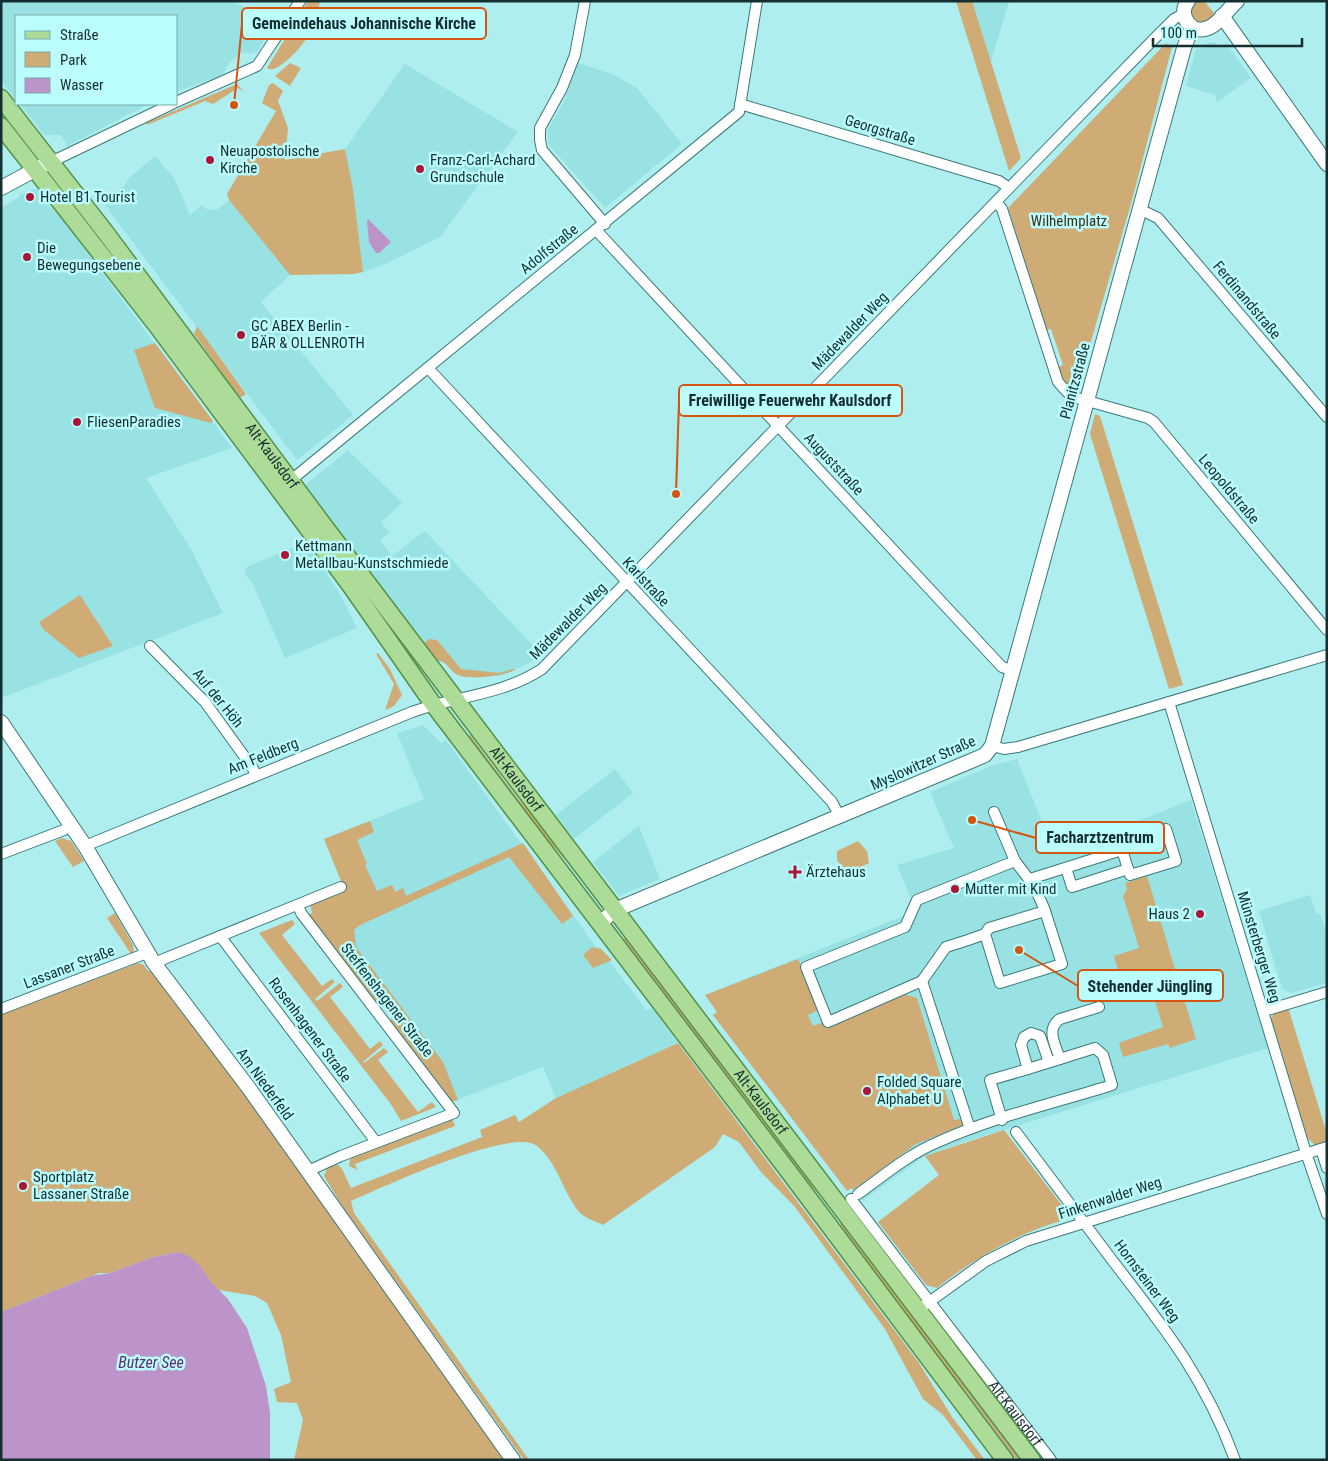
<svg xmlns="http://www.w3.org/2000/svg" width="1328" height="1461" font-family="'Roboto Condensed',sans-serif">
	<rect width="100%" height="100%" fill="#aeeeef"/>
	<path fill="#98e2e3" d="M 1,1 L 231,1 L 274,20 L 258,51 L 251,54 L 242,52 L 229,63 L 222,75 L 176,92 L 176,16 L 16,16 L 16,100 L 1,81 Z
		M 972,1 L 1009,1 L 991,62 Z
		M 1216,42 L 1217,46 L 1227,44 L 1251,78 L 1217,102 L 1215,95 L 1186,86 L 1196,49 L 1206,48 L 1205,44 Z
		M 578,63 L 614,75 L 637,88 L 682,144 L 605,208 L 549,145 L 547,131 L 563,103 Z
		M 405,64 L 518,132 L 440,237 L 385,264 L 363,272 L 353,190 L 345,149 Z
		M 20,104 L 149,104 L 67,146 L 61,135 L 44,135 Z
		M 155,156 L 174,178 L 190,215 L 202,205 L 206,209 L 217,210 L 229,200 L 290,275 L 261,302 L 353,415 L 297,460 L 102,201 L 124,186 L 129,178 Z
		M 34,189 L 38,189 L 54,211 L 57,212 L 232,448 L 146,478 L 191,549 L 223,613 L 1,698 L 1,208 L 19,197 L 19,195 Z
		M 348,450 L 402,503 L 381,522 L 389,533 L 380,540 L 392,556 L 425,531 L 541,654 L 531,662 L 501,676 L 462,676 L 455,674 L 443,661 L 439,662 L 305,485 Z
		M 305,542 L 339,592 L 357,628 L 285,658 L 252,582 L 244,573 L 246,571 L 245,568 Z
		M 423,725 L 441,743 L 446,740 L 596,947 L 599,947 L 646,1010 L 652,1008 L 678,1043 L 556,1098 L 543,1067 L 454,1101 L 312,913 L 367,891 L 341,881 L 324,839 L 424,799 L 397,733 Z
		M 1017,759 L 1055,854 L 1191,800 L 1268,1048 L 964,1142 L 925,1156 L 862,1201 L 705,995 L 916,911 L 897,865 L 954,848 L 930,792 L 991,766 Z
		M 615,769 L 633,793 L 574,839 L 556,815 Z
		M 639,826 L 660,879 L 619,896 L 593,862 Z
		M 1310,895 L 1316,914 L 1320,913 L 1327,935 L 1327,983 L 1291,993 L 1282,989 L 1259,911 Z"/>
	<path fill="#cfab76" d="M 308,1 L 320,1 C 318,12 316,22 311,31 C 306,42 278,76 267,68 Z
		M 956,1 L 972,1 L 1021,158 L 1009,171 Z
		M 1195,1 L 1204,1 L 1215,14 L 1206,22 L 1200,23 L 1191,17 L 1190,7 Z
		M 1166,43 L 1172,47 L 1132,200 L 1076,393 L 1063,383 L 1058,367 L 1063,365 L 1051,329 L 1046,330 L 1008,208 Z
		M 290,63 L 301,68 L 290,86 L 275,76 Z
		M 273,83 L 283,91 L 278,101 L 288,128 L 285,160 L 345,149 L 353,189 L 363,272 L 354,274 L 290,275 L 229,200 L 227,194 L 276,111 L 262,103 L 269,85 Z
		M 237,84 L 244,92 L 238,88 L 213,104 L 205,101 L 147,125 L 146,123 Z
		M 197,326 L 246,394 L 240,398 L 194,334 Z
		M 155,343 L 213,421 L 211,423 L 155,408 L 134,350 Z
		M 1095,414 L 1100,416 L 1183,685 L 1169,689 L 1090,434 Z
		M 80,595 L 113,646 L 79,658 L 44,630 L 39,622 Z
		M 429,639 L 437,640 L 461,669 L 500,673 L 513,669 L 515,670 C 504,676 467,681 456,674 C 449,669 446,661 437,660 L 424,643 Z
		M 378,653 L 390,669 L 402,695 L 394,706 L 385,710 L 394,684 L 376,654 Z
		M 470,735 L 519,800 L 545,827 L 570,861 L 568,863 L 538,830 L 467,737 Z
		M 370,821 L 374,832 L 357,840 L 367,864 L 365,865 L 377,891 L 392,885 L 395,892 L 403,888 L 406,896 L 523,843 L 573,916 L 562,924 L 509,857 L 360,925 L 354,930 L 356,947 L 443,1062 L 458,1100 L 450,1102 L 389,1022 L 392,1018 L 380,1003 L 375,1003 L 308,915 L 312,913 L 310,903 L 342,883 L 324,839 Z
		M 62,838 L 71,841 L 84,861 L 73,867 L 55,841 Z
		M 858,841 L 867,851 L 869,863 L 850,872 L 844,872 L 837,860 L 837,851 Z
		M 1147,876 L 1196,1039 L 1170,1048 L 1168,1044 L 1123,1057 L 1119,1043 L 1163,1027 L 1147,975 L 1122,983 L 1114,956 L 1139,948 L 1123,896 L 1127,890 L 1125,883 Z
		M 115,913 L 133,945 L 134,953 L 131,954 L 107,918 Z
		M 292,920 L 295,924 L 282,935 L 322,986 L 332,979 L 335,982 L 315,999 L 317,1001 L 340,983 L 343,987 L 330,997 L 370,1049 L 380,1041 L 383,1045 L 363,1062 L 364,1063 L 384,1048 L 388,1052 L 378,1060 L 418,1112 L 432,1102 L 436,1107 L 401,1121 L 390,1103 L 259,933 Z
		M 627,936 L 830,1205 L 794,1169 L 621,941 Z
		M 592,947 L 601,949 L 612,960 L 593,968 L 583,955 Z
		M 798,959 L 819,1010 L 808,1015 L 813,1026 L 903,994 L 917,998 L 954,1120 L 961,1119 L 963,1125 L 916,1144 L 853,1190 L 852,1188 L 847,1191 L 713,1015 L 717,1012 L 705,995 Z
		M 138,963 L 144,965 L 147,970 L 152,972 L 271,1128 L 504,1460 L 294,1460 L 303,1420 L 297,1403 L 277,1402 L 274,1389 L 291,1382 L 281,1335 L 267,1303 L 255,1296 L 219,1290 L 178,1252 L 153,1257 L 110,1273 L 99,1273 L 1,1312 L 1,1014 Z
		M 1288,1007 L 1327,1134 L 1327,1142 L 1315,1145 L 1307,1138 L 1272,1023 L 1271,1018 L 1275,1012 Z
		M 678,1043 L 919,1363 L 952,1417 L 985,1460 L 977,1460 L 943,1415 L 923,1399 L 885,1329 L 795,1207 L 761,1172 L 739,1142 L 723,1134 L 715,1147 L 603,1225 C 597,1222 585,1218 580,1213 C 563,1193 558,1163 537,1146 C 513,1126 379,1189 351,1201 L 354,1213 L 529,1460 L 524,1460 L 342,1206 L 324,1176 L 327,1168 L 337,1164 L 342,1169 L 351,1188 L 482,1137 L 480,1130 L 515,1115 L 519,1122 L 556,1098 Z
		M 452,1118 L 455,1126 L 355,1164 L 357,1170 L 349,1166 L 350,1159 L 354,1156 Z
		M 1004,1130 L 1067,1212 L 1064,1220 C 1018,1233 974,1258 937,1288 L 926,1285 L 878,1222 L 939,1175 L 925,1156 Z
		M 841,1222 L 1026,1460 L 1017,1460 L 967,1393 L 937,1361 L 840,1229 Z
		M 930,1308 L 946,1327 L 945,1330 L 964,1355 L 967,1355 L 1048,1460 L 1039,1460 L 928,1312 Z"/>
	<path fill="#bc94ca" d="M 368,219 L 391,242 L 379,253 L 376,253 L 369,242 L 367,221 Z
		M 178,1252 L 189,1256 L 199,1265 L 211,1282 L 228,1299 L 247,1328 L 266,1386 L 270,1413 L 270,1460 L 1,1460 L 1,1312 L 91,1276 L 110,1273 L 153,1257 Z"/>
	<g fill="none" stroke-linecap="round" stroke-linejoin="round">
		<defs>
			<g id="street">
				<path d="M 585,1 L 575,55 L 562,88 L 540,128 L 540,140 L 542,150 L 605,224"/>
				<path d="M 176,102 L 257,66 L 300,1"/>
				<path d="M 740,104 L 999,181 L 1009,188"/>
				<path d="M 51,162 L 172,104"/>
				<path d="M 996,202 L 1002,209 L 1058,382 L 1067,392 L 1077,398 L 1148,418 L 1154,422 L 1327,630"/>
				<path d="M 1139,209 L 1158,218 L 1327,417"/>
				<path d="M 596,230 L 1002,667 L 1011,670"/>
				<path d="M 428,368 L 832,802 L 840,817"/>
				<path d="M 290,481 L 739,112 L 757,1"/>
				<path d="M 150,646 L 205,702 L 252,767 L 256,775"/>
				<path d="M 1169,702 L 1306,1153 L 1327,1214"/>
				<path d="M 992,746 L 1004,749 L 1018,747 L 1327,655"/>
				<path d="M 994,812 L 1015,861 L 1034,886 L 1044,908 L 1045,911 L 1062,964 L 1000,983 L 985,934 L 989,928 L 1045,911"/>
				<path d="M 85,846 L 412,712 C 456,696 503,695 542,669 L 1152,41 L 1174,19 L 1183,14"/>
				<path d="M 1,854 L 64,830 L 71,826"/>
				<path d="M 1066,868 L 1072,887 L 1128,869"/>
				<path d="M 1030,879 L 1122,850 L 1130,875 L 1176,861 L 1166,829"/>
				<path d="M 298,905 L 301,913 L 454,1113 L 341,1156 L 308,1171"/>
				<path d="M 220,936 L 376,1142"/>
				<path d="M 968,940 L 985,934"/>
				<path d="M 154,963 L 341,887"/>
				<path d="M 922,981 L 946,947 L 965,941"/>
				<path d="M 1,1009 L 147,953"/>
				<path d="M 1264,1011 L 1327,992"/>
				<path d="M 1060,1059 C 1056,1046 1045,1029 1060,1019 L 1099,1007"/>
				<path d="M 1002,1120 L 990,1080 L 1028,1069"/>
				<path d="M 970,1129 L 922,981 L 828,1022 L 806,967 L 905,927 L 917,900 L 1015,861"/>
				<path d="M 1016,1132 C 1048,1174 1080,1217 1112,1260 C 1164,1327 1205,1378 1235,1460"/>
				<path d="M 1321,1149 L 1327,1168"/>
				<path d="M 858,1194 C 883,1176 909,1154 938,1142 C 993,1117 1055,1103 1112,1085 L 1103,1055 L 1095,1048 L 1028,1069 L 1021,1045 L 1024,1037 L 1031,1033 L 1040,1036 L 1049,1062"/>
				<path id="s1" d="M 851,1199 L 1051,1460"/>
				<path d="M 918,1310 L 986,1261 L 1026,1241 L 1327,1147"/>
			</g>
			<path id="secondary" d="M 1188,1 C 1177,15 1191,35 1208,28 C 1219,24 1228,9 1237,1
				M 1222,16 L 1327,164
				M 1,188 L 44,165
				M 1,722 L 85,846 L 154,963 L 248,1087 L 513,1460
				M 600,923 L 615,910 L 971,761 L 985,755 L 992,746 L 1184,48 L 1192,27"/>
			<g id="primary">
				<path id="s2" d="M 1,98 L 106,233 L 325,527 L 1032,1460"/>
				<path d="M 1,126 L 157,326 L 350,585 L 433,704 L 789,1172 L 1005,1460"/>
			</g>
		</defs>
		<use href="#street" stroke="#3b797a" stroke-width="12"/>
		<use href="#secondary" stroke="#3b797a" stroke-width="16"/>
		<use href="#primary" stroke="#559048" stroke-width="19"/>
		<use href="#street" stroke="#fff" stroke-width="10"/>
		<use href="#secondary" stroke="#fff" stroke-width="14"/>
		<use href="#primary" stroke="#addc99" stroke-width="16"/>
	</g>
	<g fill="#ac1636" stroke="#bbfcfd" stroke-width="2">
		<circle cx="210" cy="160" r="5"/>
		<circle cx="420" cy="169" r="5"/>
		<circle cx="30" cy="197" r="5"/>
		<circle cx="27" cy="257" r="5"/>
		<circle cx="241" cy="335" r="5"/>
		<circle cx="77" cy="422" r="5"/>
		<circle cx="285" cy="555" r="5"/>
		<path d="M792.5 864.5h5v5h5v5h-5v5h-5v-5h-5v-5h5z"/>
		<circle cx="955" cy="889" r="5"/>
		<circle cx="1200" cy="914" r="5"/>
		<circle cx="867" cy="1091" r="5"/>
		<circle cx="23" cy="1186" r="5"/>
	</g>
	<g text-anchor="middle" stroke-width="5" stroke-linejoin="round" paint-order="stroke">
		<g font-size="15" fill="#152f30" stroke="#bbfcfd">
			<text transform="translate(880 130) rotate(17)" y="5">Georgstraße</text>
			<text transform="translate(549 249) rotate(-39)" y="5">Adolfstraße</text>
			<text transform="translate(1247 300) rotate(50)" y="5">Ferdinandstraße</text>
			<text transform="translate(850 331) rotate(-46)" y="5">Mädewalder Weg</text>
			<text transform="translate(1075 381) rotate(-75)" y="5">Planitzstraße</text>
			<text dy="5" stroke="none"><textPath href="#s2" startOffset="449">Alt-Kaulsdorf</textPath></text>
			<text transform="translate(834 464) rotate(47)" y="5">Auguststraße</text>
			<text transform="translate(1229 489) rotate(50)" y="5">Leopoldstraße</text>
			<text transform="translate(646 582) rotate(47)" y="5">Karlstraße</text>
			<text transform="translate(568 621) rotate(-45)" y="5">Mädewalder Weg</text>
			<text transform="translate(218 698) rotate(51)" y="5">Auf der Höh</text>
			<text transform="translate(263 756) rotate(-22)" y="5">Am Feldberg</text>
			<text transform="translate(923 763) rotate(-24)" y="5">Myslowitzer Straße</text>
			<text dy="5" stroke="none"><textPath href="#s2" startOffset="854">Alt-Kaulsdorf</textPath></text>
			<text transform="translate(1259 947) rotate(73)" y="5">Münsterberger Weg</text>
			<text transform="translate(69 967) rotate(-21)" y="5">Lassaner Straße</text>
			<text transform="translate(387 1000) rotate(52)" y="5">Steffenshagener Straße</text>
			<text transform="translate(310 1030) rotate(53)" y="5">Rosenhagener Straße</text>
			<text transform="translate(265 1084) rotate(54)" y="5">Am Niederfeld</text>
			<text dy="5" stroke="none"><textPath href="#s2" startOffset="1259">Alt-Kaulsdorf</textPath></text>
			<text transform="translate(1110 1198) rotate(-18)" y="5">Finkenwalder Weg</text>
			<text transform="translate(1147 1281) rotate(53)" y="5">Hornsteiner Weg</text>
			<text dy="5" stroke="none"><textPath href="#s1" startOffset="270">Alt-Kaulsdorf</textPath></text>
		</g>
		<g font-size="15" fill="#152f30" stroke="#bbfcfd" text-anchor="start">
			<text x="220" y="156">Neuapostolische<tspan x="220" dy="17">Kirche</tspan></text>
			<text x="430" y="165">Franz-Carl-Achard<tspan x="430" dy="17">Grundschule</tspan></text>
			<text x="40" y="202">Hotel B1 Tourist</text>
			<text x="37" y="253">Die<tspan x="37" dy="17">Bewegungsebene</tspan></text>
			<text x="251" y="331">GC ABEX Berlin -<tspan x="251" dy="17">BÄR &amp; OLLENROTH</tspan></text>
			<text x="87" y="427">FliesenParadies</text>
			<text x="295" y="551">Kettmann<tspan x="295" dy="17">Metallbau-Kunstschmiede</tspan></text>
			<text x="806" y="877">Ärztehaus</text>
			<text x="965" y="894">Mutter mit Kind</text>
			<text x="1190" y="919" text-anchor="end">Haus 2</text>
			<text x="877" y="1087">Folded Square<tspan x="877" dy="17">Alphabet U</tspan></text>
			<text x="33" y="1182">Sportplatz<tspan x="33" dy="17">Lassaner Straße</tspan></text>
		</g>
		<g font-size="15" fill="#3f2f14" stroke="#bbfcfd">
			<text x="1069" y="226">Wilhelmplatz</text>
		</g>
		<g font-size="16" font-style="italic" fill="#5e2c6e" stroke="#bbfcfd">
			<text x="151" y="1368">Butzer See</text>
		</g>
	</g>
	<path fill="none" stroke="#d35510" stroke-width="2" d="M234 105L242 24M676 494L679 401M972 820L1036 838M1019 950L1078 986"/>
	<g fill="#d35510" stroke="#bbfcfd" stroke-width="2">
		<circle cx="234" cy="105" r="5"/>
		<circle cx="676" cy="494" r="5"/>
		<circle cx="972" cy="820" r="5"/>
		<circle cx="1019" cy="950" r="5"/>
	</g>
	<g fill="#bbfcfd" stroke="#d35510" stroke-width="2">
		<rect x="242" y="8" width="244" height="31" rx="5"/>
		<rect x="679" y="385" width="223" height="31" rx="5"/>
		<rect x="1036" y="822" width="128" height="31" rx="5"/>
		<rect x="1078" y="970" width="145" height="31" rx="5"/>
	</g>
	<g font-size="16" text-anchor="middle" font-weight="bold" fill="#152f30">
		<text x="364" y="29">Gemeindehaus Johannische Kirche</text>
		<text x="790" y="406">Freiwillige Feuerwehr Kaulsdorf</text>
		<text x="1100" y="843">Facharztzentrum</text>
		<text x="1150" y="992">Stehender Jüngling</text>
	</g>
	<rect width="1328" height="1461" fill="none" stroke="#152f30" stroke-width="5"/>
	<rect x="15" y="15" width="162" height="90" fill="#bbfcfd" stroke="#79aaab"/>
	<rect x="25" y="31" width="25" height="8" fill="#addc99" stroke="#79aaab"/>
	<text x="60" y="40" font-size="15" fill="#152f30">Straße</text>
	<rect x="25" y="52" width="25" height="15" fill="#cfab76" stroke="#79aaab"/>
	<text x="60" y="65" font-size="15" fill="#152f30">Park</text>
	<rect x="25" y="78" width="25" height="15" fill="#bc94ca" stroke="#79aaab"/>
	<text x="60" y="90" font-size="15" fill="#152f30">Wasser</text>
	<path d="M1153 38v8h149v-8" fill="none" stroke="#152f30" stroke-width="2.5"/>
	<text x="1160" y="38" font-size="15" fill="#152f30" stroke="#bbfcfd" stroke-width="4" paint-order="stroke">100 m</text>
</svg>
